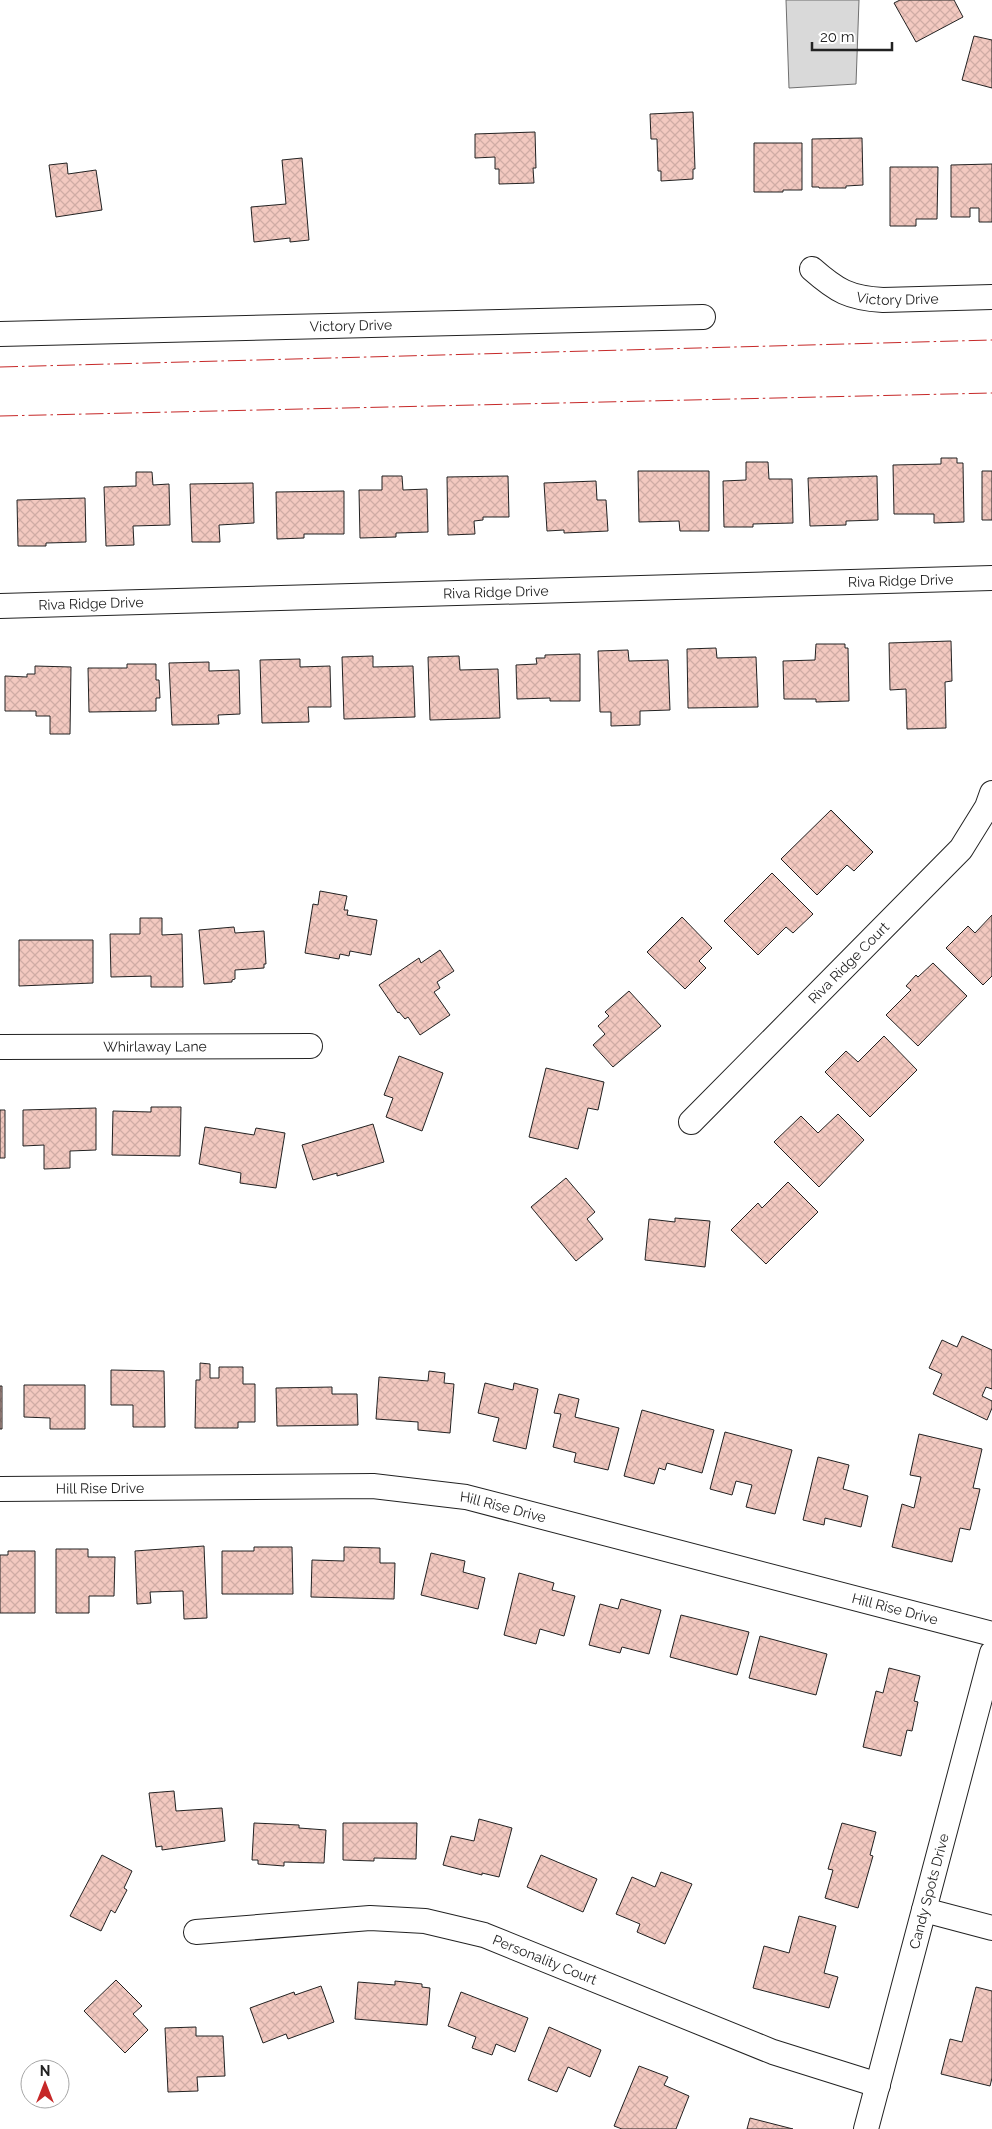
<svg xmlns="http://www.w3.org/2000/svg" width="992" height="2129" font-family="Raleway,sans-serif">
	<defs>
		<pattern id="building-cross-hatch" width="8" height="8" patternUnits="userSpaceOnUse" patternTransform="scale(1.25)"><rect width="8" height="8" fill="#f3c9c0"/><path d="M0 0l8 8M0 8l8-8" fill="none" stroke="#d0aca5"/></pattern>
	</defs>
	<rect width="100%" height="100%" fill="#fff"/>
	<path fill="#d9d9d9" stroke="#6f6f6f" d="M 786,0 L 859,0 L 856,84 L 789,88 Z"/>
	<path fill="url(#building-cross-hatch)" stroke="#222" d="M 900,0 L 954,0 L 963,17 L 916,42 L 894,3 Z
		M 974,36 L 992,40 L 992,88 L 962,80 Z
		M 693,112 L 695,169 L 693,169 L 693,179 L 661,181 L 661,171 L 658,171 L 657,139 L 651,139 L 650,114 Z
		M 535,132 L 536,168 L 533,168 L 534,183 L 499,184 L 499,169 L 495,169 L 495,157 L 475,158 L 475,134 Z
		M 862,138 L 863,185 L 846,186 L 846,188 L 819,188 L 819,187 L 812,187 L 812,139 Z
		M 754,143 L 802,143 L 802,190 L 783,190 L 783,192 L 754,192 Z
		M 302,158 L 309,240 L 290,242 L 290,238 L 254,242 L 251,207 L 286,204 L 282,160 Z
		M 67,163 L 68,174 L 96,170 L 102,210 L 56,217 L 49,165 Z
		M 992,164 L 992,222 L 979,222 L 979,208 L 970,208 L 970,217 L 951,217 L 951,165 Z
		M 890,167 L 938,167 L 937,219 L 916,219 L 916,226 L 890,226 Z
		M 941,458 L 957,458 L 957,463 L 963,463 L 964,522 L 934,523 L 934,514 L 894,514 L 893,465 L 941,464 Z
		M 746,462 L 768,462 L 769,479 L 792,479 L 793,523 L 753,524 L 753,527 L 724,527 L 723,481 L 746,480 Z
		M 638,471 L 709,471 L 709,531 L 680,531 L 679,521 L 639,522 Z
		M 982,471 L 992,471 L 992,520 L 982,520 Z
		M 136,472 L 152,472 L 153,485 L 169,484 L 170,525 L 133,526 L 134,545 L 106,546 L 104,487 L 136,486 Z
		M 382,476 L 402,476 L 403,490 L 427,489 L 428,532 L 396,533 L 396,537 L 360,538 L 359,490 L 382,490 Z
		M 508,476 L 509,517 L 483,517 L 483,520 L 474,521 L 475,534 L 448,535 L 447,477 Z
		M 877,476 L 878,520 L 846,521 L 846,525 L 810,526 L 808,478 Z
		M 596,481 L 597,500 L 606,500 L 608,531 L 564,533 L 564,530 L 547,531 L 544,483 Z
		M 253,483 L 254,523 L 219,525 L 220,542 L 192,542 L 190,484 Z
		M 344,491 L 344,534 L 304,534 L 304,538 L 277,539 L 276,492 Z
		M 85,498 L 86,542 L 46,543 L 46,546 L 18,546 L 17,500 Z
		M 951,641 L 952,681 L 945,682 L 946,728 L 907,729 L 906,689 L 890,690 L 889,643 Z
		M 816,644 L 845,644 L 845,648 L 848,648 L 849,701 L 816,702 L 816,699 L 784,699 L 783,661 L 815,660 Z
		M 716,648 L 717,658 L 756,657 L 758,707 L 688,708 L 687,649 Z
		M 628,650 L 629,661 L 668,660 L 670,710 L 640,711 L 640,725 L 611,726 L 611,712 L 600,712 L 598,651 Z
		M 580,654 L 580,701 L 550,701 L 550,698 L 517,699 L 516,665 L 537,664 L 536,658 L 545,658 L 545,655 Z
		M 373,656 L 373,667 L 413,666 L 415,717 L 344,719 L 342,657 Z
		M 459,656 L 460,670 L 498,669 L 500,718 L 430,720 L 428,657 Z
		M 300,659 L 300,667 L 330,666 L 331,707 L 308,707 L 309,722 L 262,723 L 260,660 Z
		M 209,662 L 209,671 L 239,670 L 240,714 L 218,715 L 219,724 L 172,725 L 169,663 Z
		M 127,664 L 156,664 L 156,680 L 159,680 L 160,698 L 156,698 L 156,711 L 89,712 L 88,668 L 127,668 Z
		M 35,666 L 71,667 L 70,734 L 50,734 L 50,716 L 36,716 L 36,711 L 5,711 L 5,676 L 27,677 L 27,674 L 35,674 Z
		M 831,810 L 873,852 L 854,871 L 847,865 L 817,895 L 781,859 Z
		M 772,873 L 813,914 L 793,933 L 786,927 L 758,955 L 724,921 Z
		M 320,891 L 347,896 L 344,910 L 348,910 L 347,915 L 377,920 L 371,955 L 350,951 L 349,956 L 340,954 L 339,959 L 305,953 L 313,904 L 318,905 Z
		M 992,915 L 992,976 L 983,985 L 946,948 L 968,926 L 975,933 Z
		M 682,917 L 712,948 L 699,961 L 706,968 L 685,989 L 647,952 Z
		M 140,918 L 162,918 L 162,935 L 182,934 L 183,987 L 151,987 L 151,976 L 111,977 L 110,934 L 140,934 Z
		M 234,927 L 235,933 L 264,931 L 266,964 L 264,964 L 264,968 L 235,970 L 235,979 L 232,980 L 232,982 L 204,984 L 199,930 Z
		M 19,940 L 93,940 L 93,983 L 19,986 Z
		M 440,950 L 454,971 L 437,982 L 440,988 L 434,992 L 450,1015 L 420,1035 L 408,1017 L 405,1019 L 399,1012 L 398,1013 L 379,985 L 419,958 L 421,963 Z
		M 933,963 L 967,996 L 918,1046 L 886,1015 L 911,990 L 906,986 L 916,975 L 918,977 Z
		M 629,991 L 661,1026 L 613,1067 L 593,1045 L 605,1034 L 598,1026 L 609,1016 L 605,1012 Z
		M 884,1036 L 917,1070 L 870,1117 L 825,1072 L 846,1051 L 858,1062 Z
		M 399,1056 L 443,1073 L 422,1131 L 386,1117 L 393,1098 L 384,1095 Z
		M 546,1068 L 604,1082 L 598,1110 L 588,1108 L 578,1149 L 529,1137 Z
		M 151,1107 L 181,1107 L 180,1156 L 112,1155 L 113,1111 L 151,1112 Z
		M 96,1108 L 96,1150 L 70,1151 L 70,1168 L 44,1169 L 44,1145 L 23,1146 L 23,1110 Z
		M 0,1110 L 5,1110 L 5,1158 L 0,1158 Z
		M 838,1114 L 864,1140 L 819,1187 L 774,1142 L 801,1116 L 818,1133 Z
		M 373,1124 L 384,1162 L 337,1176 L 337,1173 L 313,1180 L 302,1145 Z
		M 205,1127 L 254,1135 L 256,1128 L 285,1133 L 276,1188 L 240,1183 L 241,1173 L 199,1164 Z
		M 566,1178 L 595,1212 L 587,1219 L 603,1239 L 576,1261 L 531,1207 Z
		M 788,1182 L 818,1212 L 766,1264 L 731,1230 L 758,1203 L 762,1208 Z
		M 675,1218 L 710,1221 L 705,1267 L 645,1260 L 649,1219 L 675,1222 Z
		M 962,1336 L 992,1350 L 992,1389 L 986,1387 L 982,1396 L 992,1401 L 992,1408 L 987,1420 L 933,1394 L 942,1374 L 929,1368 L 942,1340 L 957,1347 Z
		M 200,1363 L 210,1364 L 210,1378 L 219,1378 L 219,1367 L 243,1367 L 243,1384 L 255,1384 L 255,1422 L 238,1422 L 238,1428 L 195,1428 L 196,1380 L 200,1380 Z
		M 111,1370 L 164,1371 L 165,1427 L 133,1427 L 133,1405 L 111,1405 Z
		M 429,1371 L 445,1373 L 444,1383 L 454,1384 L 450,1433 L 418,1430 L 418,1422 L 376,1419 L 379,1377 L 428,1381 Z
		M 485,1383 L 513,1390 L 514,1383 L 538,1389 L 526,1449 L 493,1441 L 499,1418 L 478,1413 Z
		M 24,1385 L 85,1385 L 85,1429 L 50,1429 L 50,1418 L 24,1417 Z
		M 0,1386 L 2,1386 L 2,1429 L 0,1429 Z
		M 332,1387 L 332,1394 L 357,1394 L 358,1425 L 277,1426 L 276,1388 Z
		M 559,1394 L 579,1399 L 575,1417 L 619,1428 L 608,1470 L 574,1462 L 576,1453 L 553,1447 L 561,1414 L 554,1413 Z
		M 642,1410 L 714,1430 L 702,1473 L 667,1463 L 665,1470 L 659,1468 L 654,1484 L 624,1476 Z
		M 725,1432 L 792,1450 L 775,1514 L 746,1507 L 752,1485 L 736,1481 L 732,1495 L 710,1489 Z
		M 919,1434 L 982,1449 L 973,1488 L 980,1489 L 970,1530 L 960,1528 L 952,1562 L 892,1547 L 902,1504 L 914,1508 L 921,1477 L 910,1475 Z
		M 818,1457 L 849,1465 L 843,1489 L 868,1496 L 861,1527 L 825,1518 L 824,1525 L 803,1520 Z
		M 204,1546 L 207,1618 L 184,1619 L 183,1591 L 150,1592 L 151,1603 L 137,1604 L 135,1551 Z
		M 254,1547 L 292,1547 L 293,1594 L 222,1594 L 222,1551 L 254,1551 Z
		M 344,1547 L 380,1548 L 380,1563 L 395,1563 L 394,1599 L 311,1597 L 312,1560 L 344,1561 Z
		M 56,1549 L 88,1549 L 88,1557 L 115,1557 L 114,1596 L 89,1596 L 89,1613 L 56,1613 Z
		M 8,1551 L 35,1551 L 35,1613 L 0,1613 L 0,1555 L 8,1555 Z
		M 431,1553 L 465,1561 L 463,1572 L 485,1578 L 478,1609 L 421,1595 Z
		M 519,1573 L 554,1583 L 552,1590 L 575,1596 L 564,1636 L 540,1629 L 536,1644 L 504,1635 Z
		M 621,1599 L 661,1610 L 649,1654 L 622,1647 L 620,1653 L 589,1645 L 600,1604 L 618,1609 Z
		M 681,1615 L 749,1632 L 737,1675 L 670,1657 Z
		M 760,1636 L 827,1654 L 816,1695 L 749,1678 Z
		M 889,1668 L 920,1676 L 914,1701 L 918,1702 L 912,1731 L 907,1730 L 901,1756 L 863,1747 L 876,1691 L 883,1693 Z
		M 174,1791 L 176,1811 L 222,1808 L 225,1841 L 162,1850 L 162,1846 L 156,1847 L 149,1793 Z
		M 479,1819 L 512,1828 L 499,1877 L 482,1873 L 482,1875 L 443,1865 L 451,1836 L 474,1841 Z
		M 254,1823 L 299,1825 L 299,1828 L 326,1830 L 324,1863 L 284,1862 L 284,1866 L 258,1864 L 258,1860 L 252,1860 Z
		M 343,1823 L 417,1823 L 416,1859 L 374,1858 L 374,1861 L 343,1860 Z
		M 842,1823 L 876,1832 L 870,1855 L 873,1856 L 858,1908 L 825,1898 L 833,1870 L 828,1869 Z
		M 102,1855 L 132,1871 L 124,1888 L 127,1890 L 115,1913 L 111,1910 L 101,1931 L 70,1916 Z
		M 541,1855 L 597,1879 L 583,1912 L 527,1887 Z
		M 661,1872 L 692,1884 L 665,1944 L 637,1932 L 640,1924 L 616,1914 L 632,1877 L 655,1887 Z
		M 799,1916 L 836,1926 L 824,1973 L 838,1977 L 829,2008 L 753,1988 L 764,1946 L 789,1953 Z
		M 116,1980 L 142,2006 L 133,2014 L 148,2030 L 125,2053 L 84,2011 Z
		M 395,1981 L 422,1984 L 422,1987 L 430,1988 L 427,2025 L 355,2019 L 358,1982 L 395,1985 Z
		M 321,1986 L 334,2022 L 288,2039 L 286,2034 L 263,2043 L 250,2008 L 294,1992 L 295,1995 Z
		M 976,1987 L 992,1991 L 992,2078 L 990,2086 L 941,2074 L 950,2039 L 962,2042 Z
		M 461,1992 L 528,2018 L 515,2052 L 496,2044 L 492,2055 L 472,2048 L 476,2037 L 448,2026 Z
		M 196,2027 L 196,2036 L 223,2036 L 225,2076 L 197,2077 L 198,2091 L 168,2092 L 165,2028 Z
		M 549,2027 L 601,2050 L 590,2077 L 568,2067 L 557,2092 L 528,2080 Z
		M 639,2066 L 668,2077 L 664,2085 L 689,2096 L 676,2129 L 622,2129 L 614,2126 Z
		M 750,2118 L 793,2129 L 747,2129 Z"/>
	<g fill="none" stroke-linecap="round" stroke-linejoin="round">
		<defs>
			<g id="minor">
				<path id="s1" d="M 812,269 C 837,291 849,298 883,300 L 992,297"/>
				<path id="s2" d="M 0,334 L 703,317"/>
				<path id="s3" d="M 0,606 L 992,578"/>
				<path id="s4" d="M 0,1047 L 310,1046"/>
				<path id="s5" d="M 691,1122 L 961,849 L 987,807 L 992,793"/>
				<path id="s6" d="M 0,1489 L 373,1486 L 466,1497 L 992,1634"/>
				<path d="M 924,1910 L 992,1928"/>
				<path id="s7" d="M 196,1932 L 370,1918 L 425,1921 L 484,1935 L 773,2052 L 878,2085"/>
				<path id="s8" d="M 866,2129 L 992,1653"/>
			</g>
		</defs>
		<use href="#minor" stroke="#222" stroke-width="26"/>
		<use href="#minor" stroke="#fff" stroke-width="24"/>
		<path stroke="#c62828" stroke-width="1" stroke-dasharray="18 4 2.5 4" stroke-linecap="butt" d="M 0,367 L 992,340
			M 0,416 L 992,393"/>
	</g>
	<g text-anchor="middle" stroke-width="4" stroke-linejoin="round" paint-order="stroke">
		<g font-size="14" fill="#222" stroke="#fff">
			<text dy="5" stroke="none"><textPath href="#s1" startOffset="94">Victory Drive</textPath></text>
			<text dy="5" stroke="none"><textPath href="#s2" startOffset="351">Victory Drive</textPath></text>
			<text dy="5" stroke="none"><textPath href="#s3" startOffset="901">Riva Ridge Drive</textPath></text>
			<text dy="5" stroke="none"><textPath href="#s3" startOffset="496">Riva Ridge Drive</textPath></text>
			<text dy="5" stroke="none"><textPath href="#s3" startOffset="91">Riva Ridge Drive</textPath></text>
			<text dy="5" stroke="none"><textPath href="#s5" startOffset="224">Riva Ridge Court</textPath></text>
			<text dy="5" stroke="none"><textPath href="#s4" startOffset="155">Whirlaway Lane</textPath></text>
			<text dy="5" stroke="none"><textPath href="#s6" startOffset="100">Hill Rise Drive</textPath></text>
			<text dy="5" stroke="none"><textPath href="#s6" startOffset="505">Hill Rise Drive</textPath></text>
			<text dy="5" stroke="none"><textPath href="#s6" startOffset="910">Hill Rise Drive</textPath></text>
			<text dy="5" stroke="none"><textPath href="#s8" startOffset="246">Candy Spots Drive</textPath></text>
			<text dy="5" stroke="none"><textPath href="#s7" startOffset="356">Personality Court</textPath></text>
		</g>
	</g>
	<g transform="translate(45 2084)"><circle r="24" fill="#ffffff" stroke="#a7a7a7"/>
	<path d="M0-4L9 19L0 12L-9 19Z" fill="#c62828"/>
	<text y="-8" font-size="14" font-weight="bold" text-anchor="middle" fill="#222222">N</text>
	</g>
	<path d="M812 42v8h80v-8" fill="none" stroke="#222222" stroke-width="2.5"/>
	<text x="820" y="42" font-size="15" fill="#222222" stroke="#ffffff" stroke-width="4" paint-order="stroke">20 m</text>
</svg>
